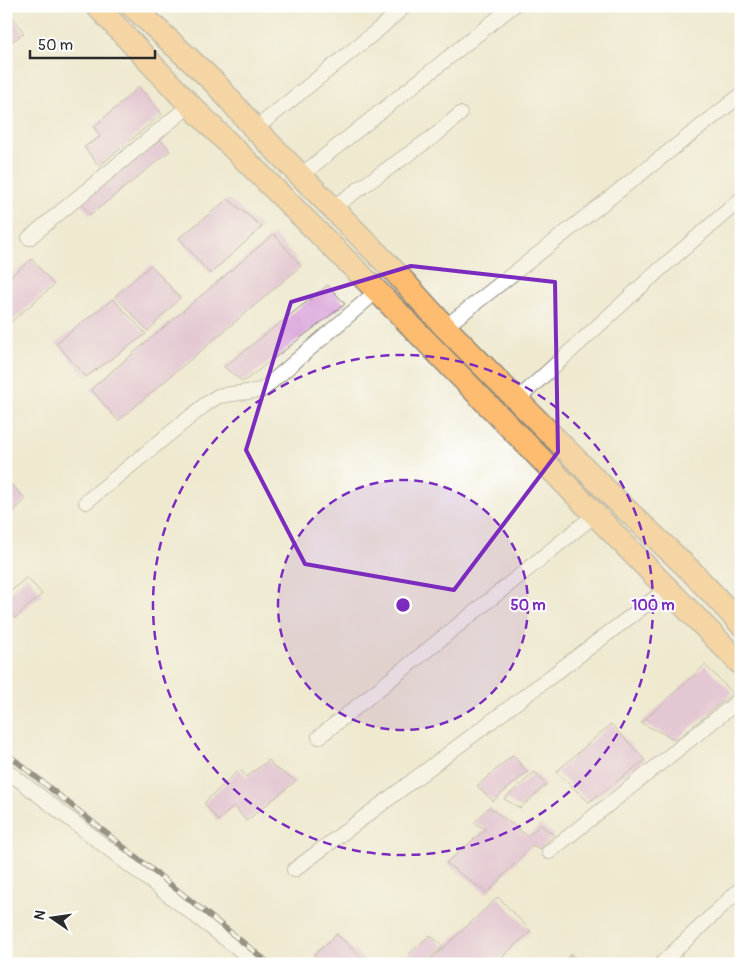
<svg xmlns="http://www.w3.org/2000/svg" width="747" height="970" font-family="Pangolin,sans-serif">
	<rect width="100%" height="100%" fill="#fff"/>
	<filter id="ink" filterUnits="userSpaceOnUse"><feTurbulence type="fractalNoise" baseFrequency=".02" numOctaves="2"/><feDisplacementMap in="SourceGraphic" scale="10" xChannelSelector="R" yChannelSelector="G"/><feConvolveMatrix kernelMatrix="1 2 1 2 8 2 1 2 1" color-interpolation-filters="sRGB"/></filter>
	<filter id="wash" filterUnits="userSpaceOnUse"><feTurbulence type="fractalNoise" baseFrequency=".0096" numOctaves="4" result="noise"/><feDisplacementMap in="SourceGraphic" scale="20" xChannelSelector="R" yChannelSelector="G"/><feGaussianBlur stdDeviation="1.12" result="paint"/><feColorMatrix in="noise" values="0 0 0 0 0 0 0 0 0 0 0 0 0 0 0 0 0 1.4 0 .05"/><feComposite in="paint" operator="in"/></filter>
	<g filter="url(#wash)">
		<rect width="100%" height="100%" fill="#efe9d0"/>
		<g id="blocks">
			<path fill="#d69dd6" d="M 6,7 L 24,33 L 6,46 Z
				M 139,87 L 162,114 L 99,166 L 84,147 L 100,137 L 94,127 Z
				M 152,131 L 170,151 L 90,215 L 74,195 Z
				M 228,199 L 262,227 L 210,274 L 179,238 Z
				M 274,234 L 301,266 L 118,421 L 91,389 Z
				M 32,259 L 54,285 L 6,326 L 6,280 Z
				M 151,265 L 180,298 L 148,331 L 115,296 Z
				M 328,285 L 345,304 L 243,382 L 224,367 Z
				M 113,299 L 146,334 L 86,377 L 56,343 Z
				M 12,485 L 26,499 L 8,517 L 6,516 L 6,491 Z
				M 27,577 L 42,594 L 15,618 L 6,610 L 6,596 Z
				M 705,665 L 733,693 L 676,740 L 641,723 Z
				M 611,724 L 645,760 L 589,802 L 556,772 Z
				M 513,755 L 527,772 L 493,801 L 477,786 Z
				M 269,760 L 274,767 L 296,781 L 246,821 L 234,806 L 218,821 L 204,803 L 240,769 L 246,777 Z
				M 535,772 L 546,785 L 520,808 L 504,799 Z
				M 489,807 L 528,836 L 540,825 L 554,835 L 540,849 L 532,845 L 487,893 L 446,863 L 486,829 L 474,823 Z
				M 498,897 L 531,931 L 494,964 L 426,964 Z
				M 337,934 L 368,964 L 323,964 L 314,955 Z
				M 430,935 L 443,946 L 422,964 L 398,964 Z
				M 571,954 L 583,964 L 563,964 Z"/>
		</g>
	</g>
	<g filter="url(#ink)">
		<use href="#blocks" fill-opacity="0" stroke="#8d8a7e" stroke-width="1"/>
		<g fill="none" stroke-linecap="round" stroke-linejoin="round">
			<defs>
				<path id="minor" d="M 255,129 L 379,29 L 405,6
					M 300,176 L 513,6
					M 332,208 L 437,134 L 460,114
					M 29,238 L 190,105
					M 445,327 L 741,95
					M 517,400 L 658,271 L 741,199
					M 86,502 L 206,404 L 218,396 L 262,390 L 377,291
					M 319,737 L 596,514
					M 6,770 L 258,964
					M 549,852 L 741,699
					M 294,870 L 667,589
					M 661,964 L 741,888"/>
				<path id="primary" d="M 97,6 L 190,105 L 377,291 L 741,664
					M 132,6 L 216,84 L 255,129 L 396,273 L 445,327 L 615,499 L 691,571 L 741,624"/>
			</defs>
			<use href="#minor" stroke="#8d8a7e" stroke-width="16"/>
			<use href="#primary" stroke="#8d8a7e" stroke-width="25"/>
			<use href="#minor" stroke="#fff" stroke-width="14"/>
			<use href="#primary" stroke="#fdbc6f" stroke-width="22"/>
			<defs>
				<path id="rail" d="M 6,753 L 270,964"/>
			</defs>
			<use href="#rail" stroke="#2b2b2b" stroke-width="5.5"/>
			<use href="#rail" stroke="#fff" stroke-width="4" stroke-dasharray="11" stroke-linecap="butt"/>
		</g>
	</g>
	<path d="M0 0H747V970H0ZM 411,266 L 555,282 L 558,452 L 454,590 L 305,564 L 246,450 L 291,302 Z" fill="#efe9d0" fill-opacity=".55" fill-rule="evenodd"/>
	<path fill="none" stroke="#7b2cbf" stroke-width="4" stroke-linejoin="round" d="M 411,266 L 555,282 L 558,452 L 454,590 L 305,564 L 246,450 L 291,302 Z"/>
	<circle cx="403" cy="605" r="125" fill="#7b2cbf" fill-opacity=".12"/>
	<g fill="none" stroke="#7b2cbf" stroke-width="2.5" stroke-dasharray="9 6">
		<circle cx="403" cy="605" r="125"/>
		<circle cx="403" cy="605" r="250"/>
	</g>
	<circle cx="403" cy="605" r="8" fill="#7b2cbf" stroke="#fff" stroke-width="2.5"/>
	<g font-size="15" text-anchor="middle" font-weight="bold" fill="#7b2cbf" stroke="#fff" stroke-width="4" stroke-linejoin="round" paint-order="stroke">
		<text x="528" y="610">50 m</text>
		<text x="653" y="610">100 m</text>
	</g>
	<rect width="747" height="970" fill="none" stroke="#fff" stroke-width="25"/>
	<g transform="translate(52 918) rotate(283)" stroke="#ffffff" stroke-width="4" paint-order="stroke">
	<path d="M0-4L9 19L0 12L-9 19Z" fill="#2b2b2b"/>
	<text y="-8" font-size="14" font-weight="bold" text-anchor="middle" fill="#2b2b2b">N</text>
	</g>
	<path d="M30 50v8h125v-8" fill="none" stroke="#2b2b2b" stroke-width="2.5"/>
	<text x="38" y="50" font-size="15" fill="#2b2b2b" stroke="#ffffff" stroke-width="4" paint-order="stroke">50 m</text>
</svg>
